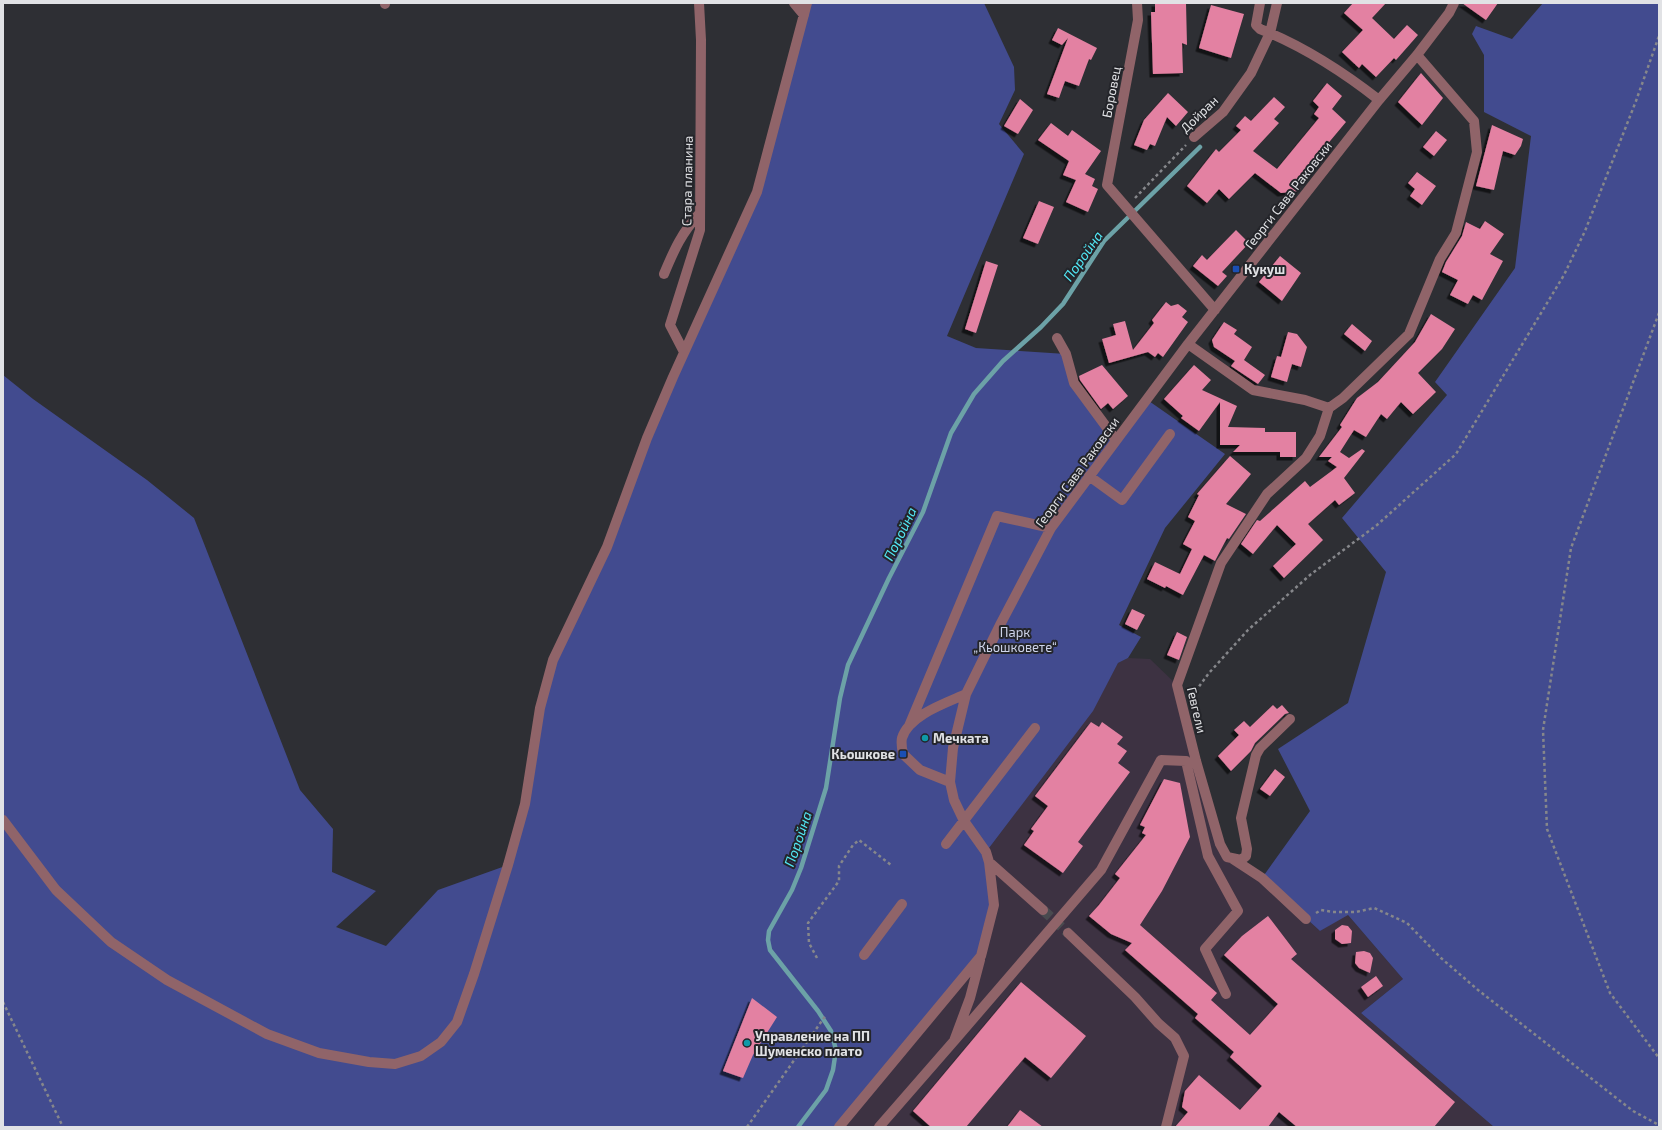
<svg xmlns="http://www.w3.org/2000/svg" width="1662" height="1130" font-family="'Exo 2',sans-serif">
	<defs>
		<filter id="shadow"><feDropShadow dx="-3.5" dy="3.5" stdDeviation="0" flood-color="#0009"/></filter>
	</defs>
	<rect width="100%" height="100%" fill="#2e2f34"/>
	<path fill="#3d3242" d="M 1128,658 L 1150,659 L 1177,685 L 1227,857 L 1262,878 L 1320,931 L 1347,914 L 1403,979 L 1361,1013 L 1494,1127 L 839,1127 L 986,852 L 1092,711 L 1118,663 Z"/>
	<path fill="#424b8f" d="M 807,3 L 984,3 L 1014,67 L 1015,90 L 999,124 L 1024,154 L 947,336 L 976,348 L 1066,354 L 1074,383 L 1116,440 L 1146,399 L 1225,454 L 1165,528 L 1119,625 L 1141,637 L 1128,658 L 1118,663 L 1093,711 L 986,852 L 994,905 L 981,956 L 839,1127 L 3,1127 L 3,375 L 33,399 L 147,480 L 194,518 L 300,790 L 333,829 L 332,872 L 376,891 L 336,927 L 386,946 L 438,890 L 508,865 L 553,660 L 607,547 L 647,438 L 757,192 Z
		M 1543,3 L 1659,3 L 1659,1127 L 1494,1127 L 1361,1013 L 1403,979 L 1348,915 L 1320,931 L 1262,878 L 1310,811 L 1278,749 L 1348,703 L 1386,572 L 1342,518 L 1447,395 L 1435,382 L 1515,268 L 1531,136 L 1484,112 L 1484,55 L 1472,34 L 1476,26 L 1512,39 Z"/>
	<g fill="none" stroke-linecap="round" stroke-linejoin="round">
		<path stroke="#6ca2a7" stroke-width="4.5" d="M 798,1127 L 826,1090 L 833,1070 L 836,1050 L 831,1031 L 818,1011 L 770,950 L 768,940 L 769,931 L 792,890 L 801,868 L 826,788 L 840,698 L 848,665 L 889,578 L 923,512 L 951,433 L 974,394 L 1003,361 L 1041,327 L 1063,304 L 1104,241 L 1200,147"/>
	</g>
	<path fill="#e381a2" filter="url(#shadow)" d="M 1155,3 L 1186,3 L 1187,45 L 1182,43 L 1183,73 L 1153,74 L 1151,12 L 1155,12 Z
		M 1353,3 L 1386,3 L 1372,18 L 1394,39 L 1407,25 L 1418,35 L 1396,60 L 1394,58 L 1376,77 L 1362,64 L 1359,68 L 1342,52 L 1363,30 L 1344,13 Z
		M 1462,3 L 1498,3 L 1486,20 Z
		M 1211,5 L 1244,14 L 1231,58 L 1199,48 Z
		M 1058,28 L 1097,48 L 1091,60 L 1089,59 L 1079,86 L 1065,81 L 1059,98 L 1047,94 L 1068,38 L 1062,45 L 1052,40 Z
		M 1421,73 L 1443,98 L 1422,125 L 1398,102 Z
		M 1327,83 L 1342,96 L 1332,109 L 1346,122 L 1294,184 L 1301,189 L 1299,191 L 1281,193 L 1255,173 L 1229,199 L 1219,189 L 1207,203 L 1187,186 L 1216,149 L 1219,152 L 1241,130 L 1236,126 L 1245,116 L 1251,121 L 1274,97 L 1285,107 L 1274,119 L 1279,123 L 1253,151 L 1277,169 L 1319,118 L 1314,114 L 1319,107 L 1313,101 Z
		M 1168,93 L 1188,112 L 1176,126 L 1167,117 L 1155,146 L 1150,144 L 1147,150 L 1134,145 L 1144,120 Z
		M 1020,99 L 1033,110 L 1018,134 L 1004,126 Z
		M 1051,123 L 1068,136 L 1072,130 L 1101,151 L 1085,174 L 1095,179 L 1092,186 L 1098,189 L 1088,212 L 1066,202 L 1076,180 L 1063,175 L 1069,161 L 1038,140 Z
		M 1492,125 L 1523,139 L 1521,146 L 1515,155 L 1503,151 L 1494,190 L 1476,186 Z
		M 1436,131 L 1447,140 L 1434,156 L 1423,147 Z
		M 1417,172 L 1436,186 L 1422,205 L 1410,196 L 1415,189 L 1408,183 Z
		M 1039,201 L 1054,207 L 1038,244 L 1023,238 Z
		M 1485,221 L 1504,234 L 1490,254 L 1503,261 L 1482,300 L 1473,295 L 1468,304 L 1450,295 L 1458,280 L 1442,272 L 1446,262 L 1462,236 L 1466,222 L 1480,229 Z
		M 1236,230 L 1249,243 L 1222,272 L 1227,276 L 1218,286 L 1193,266 L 1202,255 L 1207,260 Z
		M 1280,256 L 1301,273 L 1282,301 L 1259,282 Z
		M 986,261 L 998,265 L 976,333 L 965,329 Z
		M 1166,302 L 1171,306 L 1178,304 L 1187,311 L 1182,317 L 1188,322 L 1163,357 L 1158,353 L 1155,357 L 1148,352 L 1109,363 L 1102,339 L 1116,335 L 1113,324 L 1125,321 L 1133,350 L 1154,323 L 1152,320 Z
		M 1431,314 L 1455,329 L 1442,349 L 1418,373 L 1436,392 L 1413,414 L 1401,402 L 1387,419 L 1381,414 L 1366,437 L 1354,430 L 1340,452 L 1349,458 L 1362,449 L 1365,451 L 1344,478 L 1355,493 L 1339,505 L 1335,500 L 1308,524 L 1323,540 L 1284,578 L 1273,566 L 1296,544 L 1277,525 L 1253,554 L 1241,544 L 1257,520 L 1260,521 L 1305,481 L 1310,487 L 1337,467 L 1328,461 L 1332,457 L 1319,457 L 1342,427 L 1340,425 L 1357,398 L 1378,382 L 1415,342 Z
		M 1224,322 L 1237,330 L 1234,334 L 1252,347 L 1244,360 L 1265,375 L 1258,384 L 1231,366 L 1235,361 L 1214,347 L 1212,340 Z
		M 1352,324 L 1372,341 L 1365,351 L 1344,334 Z
		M 1288,332 L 1297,334 L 1307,347 L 1301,367 L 1292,364 L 1287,382 L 1271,377 L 1277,356 L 1281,357 Z
		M 1102,365 L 1128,396 L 1113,409 L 1108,403 L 1101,409 L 1080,380 L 1079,376 Z
		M 1194,365 L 1211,380 L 1202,390 L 1237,406 L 1228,427 L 1265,428 L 1265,432 L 1296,432 L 1296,457 L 1280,457 L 1280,452 L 1233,452 L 1240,445 L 1220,445 L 1220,402 L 1199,431 L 1181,418 L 1183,416 L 1164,399 Z
		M 1230,456 L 1251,474 L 1226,504 L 1246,514 L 1229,539 L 1227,538 L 1215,561 L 1204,555 L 1183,595 L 1166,586 L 1165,588 L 1147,579 L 1155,562 L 1180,574 L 1192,549 L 1183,544 L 1195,521 L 1188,517 L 1199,495 L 1197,494 Z
		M 1132,609 L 1145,615 L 1137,630 L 1125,624 Z
		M 1177,632 L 1187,637 L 1179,660 L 1167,655 Z
		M 1273,705 L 1277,709 L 1282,705 L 1289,713 L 1285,714 L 1255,743 L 1251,751 L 1231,771 L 1218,756 L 1239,735 L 1234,730 L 1244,721 L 1250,727 Z
		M 1091,722 L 1099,727 L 1102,722 L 1123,737 L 1117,744 L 1127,751 L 1118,763 L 1130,772 L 1078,842 L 1083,846 L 1063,873 L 1024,845 L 1034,831 L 1031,829 L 1048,806 L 1035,796 Z
		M 1275,769 L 1285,777 L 1270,796 L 1260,789 Z
		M 1164,779 L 1180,783 L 1190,837 L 1162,891 L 1140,925 L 1217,993 L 1211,1000 L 1250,1035 L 1278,1004 L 1224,955 L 1242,936 L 1268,916 L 1297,954 L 1291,959 L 1455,1102 L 1434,1127 L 1297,1127 L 1279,1112 L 1268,1127 L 1175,1127 L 1188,1112 L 1182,1107 L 1185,1091 L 1199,1075 L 1240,1110 L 1262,1086 L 1230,1057 L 1234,1052 L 1195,1018 L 1198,1014 L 1125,950 L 1132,943 L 1111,934 L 1089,916 L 1099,905 L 1120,878 L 1115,874 L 1146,835 L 1142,833 L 1145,827 L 1140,825 Z
		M 1342,925 L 1348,926 L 1352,931 L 1351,943 L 1342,944 L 1335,939 L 1335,930 Z
		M 1364,951 L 1370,953 L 1373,958 L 1370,973 L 1359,968 L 1355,963 L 1356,952 Z
		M 1376,976 L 1383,986 L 1368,997 L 1361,987 Z
		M 1021,982 L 1086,1036 L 1051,1078 L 1025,1057 L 966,1127 L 931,1127 L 913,1111 Z
		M 752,998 L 777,1017 L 753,1055 L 743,1078 L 723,1071 Z
		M 1020,1110 L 1043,1127 L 1007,1127 Z"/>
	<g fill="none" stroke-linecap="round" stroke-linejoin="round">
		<path stroke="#494a4f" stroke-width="10" stroke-dasharray="10 5" stroke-linecap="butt" d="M 1043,910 L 1068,933"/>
		<path stroke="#86878b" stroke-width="2.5" stroke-dasharray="3 3" stroke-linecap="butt" d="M 1135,198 L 1186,145
			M 1659,313 L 1571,548 L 1543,730 L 1547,829 L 1610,993 L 1659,1058
			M 1192,696 L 1209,673 L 1248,630 L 1310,575 L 1377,525 L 1456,454 L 1564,275 L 1585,231 L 1636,101 L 1659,36
			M 1316,913 L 1321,910 L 1333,912 L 1356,912 L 1374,908 L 1407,923 L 1441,958 L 1478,990 L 1633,1111 L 1659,1125
			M 817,958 L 809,943 L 808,923 L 839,881 L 839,866 L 853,845 L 859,840 L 891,865
			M 3,1002 L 63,1127
			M 747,1127 L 826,1015"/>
		<path stroke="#906469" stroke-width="10" d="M 794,3 L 804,15
			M 1137,3 L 1138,20 L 1107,185 L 1215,310
			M 1260,3 L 1256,25 L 1260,29 C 1303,46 1342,71 1379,100
			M 385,4 L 385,3
			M 1194,137 L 1223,112 L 1251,73 L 1270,33 L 1277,3
			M 664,274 C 674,250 682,232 700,213
			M 1057,338 L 1066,354 L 1074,383 L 1116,440
			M 1188,344 L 1253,390 L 1305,400 L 1329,408
			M 684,352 L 670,325 L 700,230 L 701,40 L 699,3
			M 1329,408 L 1343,398 L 1409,334 L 1440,259 L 1456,233 L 1477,152 L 1474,121 L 1417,55
			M 1089,476 L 1122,500 L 1170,434
			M 1290,719 L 1260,748 L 1256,755 L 1241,818 L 1247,849 L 1246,856 L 1241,860 L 1227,857 L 1220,844 L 1196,761 L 1177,685 L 1221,563 L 1267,494 L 1306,458 L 1320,436 L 1329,408
			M 909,726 L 997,516 L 1051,528
			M 950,782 L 920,770 L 903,754 C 902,749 901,742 902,738 C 909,715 946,703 966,694
			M 3,820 L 56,890 L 111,942 L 167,980 L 267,1034 L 319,1053 L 369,1062 L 395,1064 L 421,1056 L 441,1042 L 457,1022 L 474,974 L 508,865 L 525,804 L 540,708 L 553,660 L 607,547 L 647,438 L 673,377 L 757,192 L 807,3
			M 946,844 L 1035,728
			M 1233,859 L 1262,878 L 1306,919
			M 989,862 L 1043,910
			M 1068,933 L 1135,997 L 1158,1023 L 1175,1038 L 1184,1056 L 1166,1127
			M 864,955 L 902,904
			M 954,1041 L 1101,870 L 1161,760 L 1186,761 L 1208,856 L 1238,911 L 1205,949 L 1226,994
			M 839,1127 L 981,956 L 994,905 L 989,862 L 986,852 L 964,821 L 954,800 L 950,782 L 953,748 L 966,694 L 1001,623 L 1051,528 L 1188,344 L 1379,100 L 1417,55 L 1449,13 L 1454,3
			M 879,1127 L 954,1041 L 970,998 L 980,960"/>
	</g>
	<g fill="#1a4fb4" stroke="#24252a" stroke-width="1.5">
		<rect x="1232" y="265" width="8" height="8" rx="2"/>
		<rect x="899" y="750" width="8" height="8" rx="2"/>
	</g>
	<g fill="#0f9aa8" stroke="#24252a" stroke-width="1.5">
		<circle cx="925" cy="738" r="4"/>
		<circle cx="747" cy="1043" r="4"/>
	</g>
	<g text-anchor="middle" stroke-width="4" stroke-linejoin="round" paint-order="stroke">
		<g font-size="13" fill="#e1e2e5" stroke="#24252a">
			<text transform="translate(1111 92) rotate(-79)" y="5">Боровец</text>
			<text transform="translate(1199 114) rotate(-44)" y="5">Дойран</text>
			<text transform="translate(687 181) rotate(-89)" y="5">Стара планина</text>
			<text transform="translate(1288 195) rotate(-52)" y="5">Георги Сава Раковски</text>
			<text transform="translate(1077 472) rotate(-54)" y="5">Георги Сава Раковски</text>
			<text transform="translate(1197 710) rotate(77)" y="5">Гевгели</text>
		</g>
		<g font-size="13" font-weight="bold" fill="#e1e2e5" stroke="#24252a" text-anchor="start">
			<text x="1244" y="274">Кукуш</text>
			<text x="933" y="743">Мечката</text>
			<text x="895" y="759" text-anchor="end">Кьошкове</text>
			<text x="755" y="1041">Управление на ПП<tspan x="755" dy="15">Шуменско плато</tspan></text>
		</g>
		<g font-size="13" fill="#cfd5eb" stroke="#24252a">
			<text x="1015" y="637">Парк<tspan x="1015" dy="15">„Кьошковете“</tspan></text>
		</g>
		<g font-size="14" font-style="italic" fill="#52e7f4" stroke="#24252a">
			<text transform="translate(1083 256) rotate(-55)" y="5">Поройна</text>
			<text transform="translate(900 534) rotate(-64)" y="5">Поройна</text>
			<text transform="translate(798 839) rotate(-71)" y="5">Поройна</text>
		</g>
	</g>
	<rect width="1662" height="1130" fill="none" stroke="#e1e2e5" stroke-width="8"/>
</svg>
